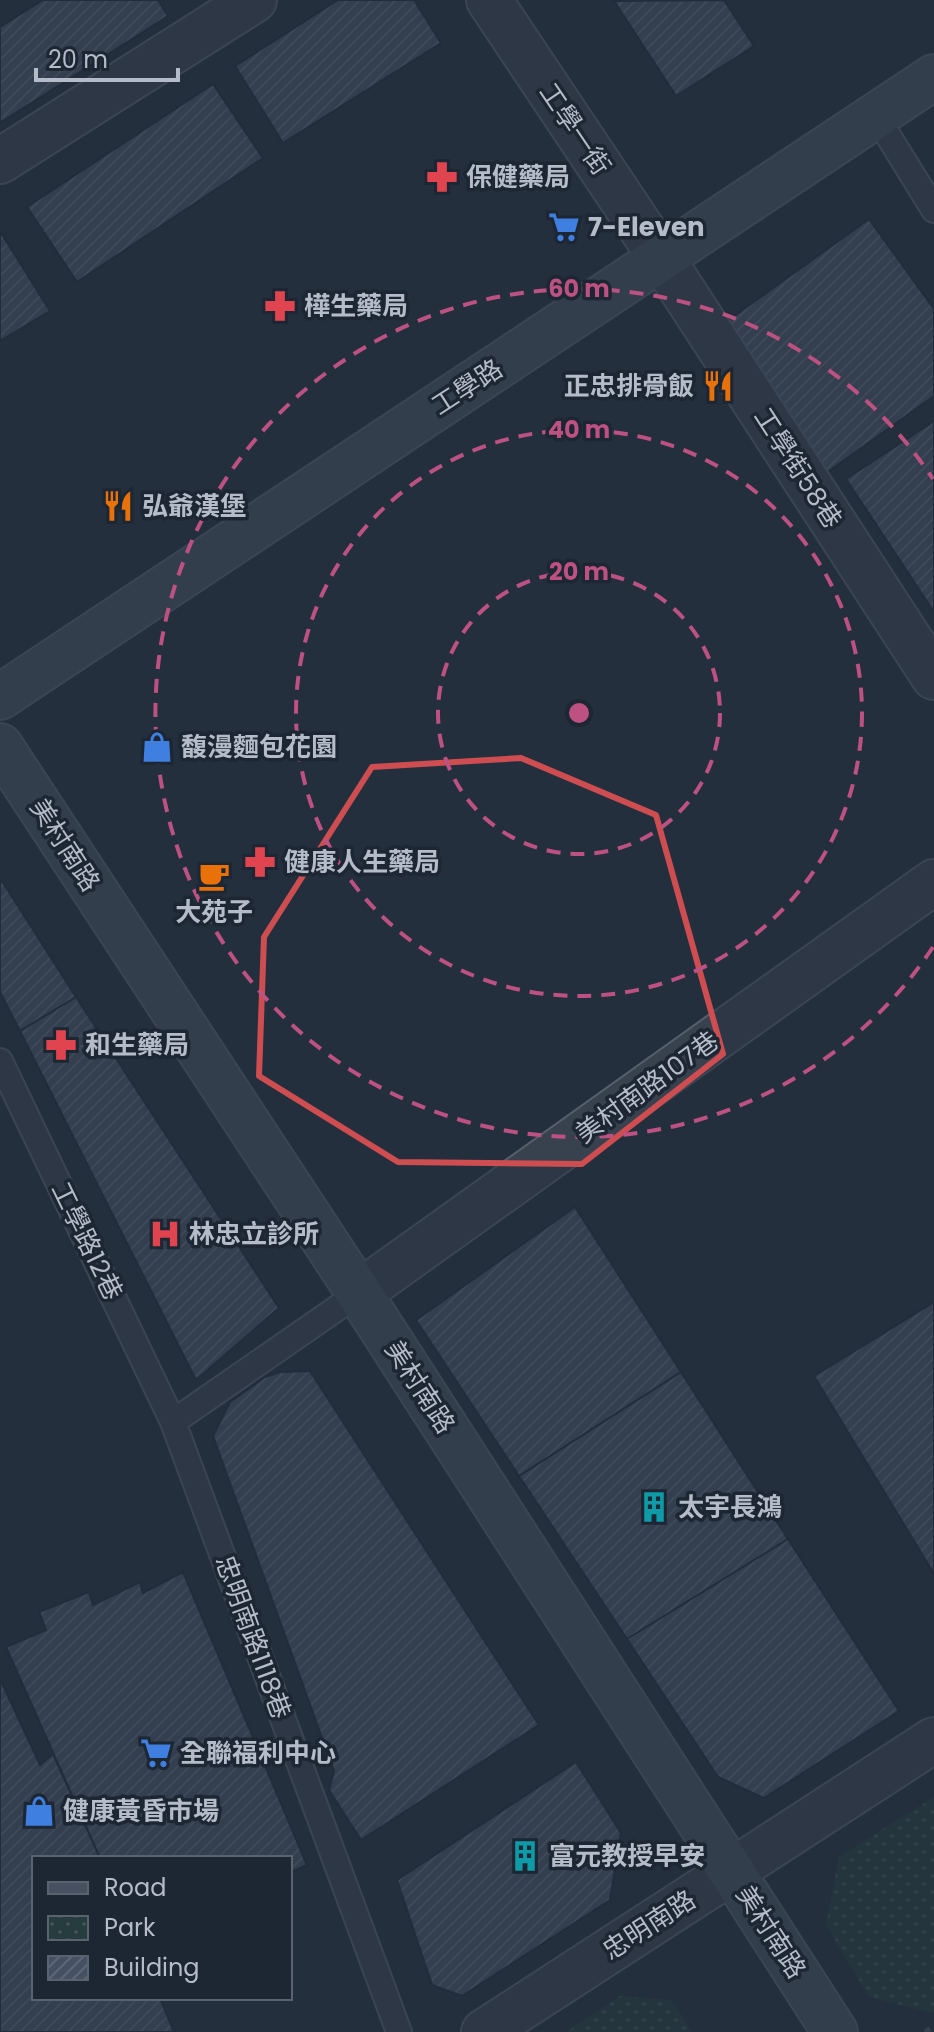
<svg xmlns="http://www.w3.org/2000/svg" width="934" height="2032" font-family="Poppins,'Noto Sans TC',sans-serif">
	<defs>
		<pattern id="park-dots" width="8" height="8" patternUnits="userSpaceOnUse" patternTransform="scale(2)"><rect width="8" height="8" fill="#263c3f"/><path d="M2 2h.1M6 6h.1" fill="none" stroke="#435659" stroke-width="1.8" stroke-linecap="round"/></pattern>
		<pattern id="building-hatch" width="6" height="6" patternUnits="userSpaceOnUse" patternTransform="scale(2)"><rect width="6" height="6" fill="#455162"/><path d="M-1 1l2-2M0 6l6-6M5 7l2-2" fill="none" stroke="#5d6877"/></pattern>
	</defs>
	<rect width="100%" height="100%" fill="#242f3e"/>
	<path fill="url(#park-dots)" d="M 934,1797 L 934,2013 L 869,1997 L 826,1925 L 839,1857 Z
		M 620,1996 L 672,2000 L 692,2032 L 566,2032 Z"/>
	<path fill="url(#building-hatch)" stroke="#1f2835" stroke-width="2" d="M 43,0 L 158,0 L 168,16 L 0,123 L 0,27 Z
		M 338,0 L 414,0 L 441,43 L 283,143 L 235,66 Z
		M 724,0 L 754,46 L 676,96 L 614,1 Z
		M 213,84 L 263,158 L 77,282 L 27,207 Z
		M 869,219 L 934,309 L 934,396 L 822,476 L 716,329 Z
		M 0,231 L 50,311 L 0,341 Z
		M 934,421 L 934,612 L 846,479 Z
		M 0,878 L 76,997 L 20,1031 L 0,992 Z
		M 76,997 L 279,1308 L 196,1380 L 20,1031 Z
		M 575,1207 L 681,1372 L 519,1476 L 416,1320 Z
		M 934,1302 L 934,1574 L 814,1376 Z
		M 310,1371 L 539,1725 L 361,1840 L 329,1790 L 334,1771 L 213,1436 L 230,1402 L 265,1377 L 280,1372 Z
		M 681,1372 L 788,1539 L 627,1639 L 519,1476 Z
		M 788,1539 L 899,1711 L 764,1798 L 718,1777 L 627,1639 Z
		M 183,1572 L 307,1865 L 290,1873 L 290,1858 L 100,1858 L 6,1647 L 46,1630 L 39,1612 L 89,1592 L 93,1605 L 140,1582 L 143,1593 Z
		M 0,1679 L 40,1765 L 53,1754 L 100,1858 L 34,1858 L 34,1998 L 160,1998 L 174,2032 L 0,2032 Z
		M 576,1762 L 621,1833 L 610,1900 L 462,1996 L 432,1985 L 397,1880 Z"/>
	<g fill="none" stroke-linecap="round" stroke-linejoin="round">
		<defs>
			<path id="lane" d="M 876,116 L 934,210
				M 0,1061 L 173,1422 L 399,2032
				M 173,1422 L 359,1293"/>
			<path id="street" d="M 489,0 L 662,259 L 934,677
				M 0,161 L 254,0
				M 359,1293 L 934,882
				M 484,2032 L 934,1740"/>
			<path id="secondary" d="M 0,697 L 934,77
				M 0,746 L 359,1293 L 835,2032"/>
		</defs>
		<use href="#lane" stroke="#565f6c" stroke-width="28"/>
		<use href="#street" stroke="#565f6c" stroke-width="48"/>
		<use href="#secondary" stroke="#565f6c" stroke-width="48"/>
		<path stroke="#44595c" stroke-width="5" stroke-dasharray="6 6" stroke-linecap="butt" d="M 925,2032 L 934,2026"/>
		<use href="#lane" stroke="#38414e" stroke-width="24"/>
		<use href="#street" stroke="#38414e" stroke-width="44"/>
		<use href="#secondary" stroke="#465061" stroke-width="44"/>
	</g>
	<path d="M0 0H934V2032H0ZM 521,758 L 656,815 L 723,1054 L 582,1164 L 398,1162 L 259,1076 L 264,937 L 372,767 Z" fill="#242f3e" fill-opacity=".55" fill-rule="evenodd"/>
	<path fill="none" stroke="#ce4d50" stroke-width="6" stroke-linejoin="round" d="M 521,758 L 656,815 L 723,1054 L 582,1164 L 398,1162 L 259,1076 L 264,937 L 372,767 Z"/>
	<g fill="none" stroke="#bd5182" stroke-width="4" stroke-dasharray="14 10">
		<circle cx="579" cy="713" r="141"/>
		<circle cx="579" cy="713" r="283"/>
		<path d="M933 947A424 424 0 1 1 933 479"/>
	</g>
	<defs>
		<symbol id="pharmacy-bare" viewBox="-9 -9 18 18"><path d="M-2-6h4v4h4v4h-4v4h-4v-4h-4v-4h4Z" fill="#e0444e" stroke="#1d2633" stroke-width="2.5" paint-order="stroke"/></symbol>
		<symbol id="supermarket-bare" viewBox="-9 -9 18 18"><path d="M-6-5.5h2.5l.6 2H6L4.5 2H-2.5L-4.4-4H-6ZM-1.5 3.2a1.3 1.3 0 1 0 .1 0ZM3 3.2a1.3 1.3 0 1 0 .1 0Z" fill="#3f7fe0" stroke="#1d2633" stroke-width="2.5" paint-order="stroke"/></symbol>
		<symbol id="restaurant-bare" viewBox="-9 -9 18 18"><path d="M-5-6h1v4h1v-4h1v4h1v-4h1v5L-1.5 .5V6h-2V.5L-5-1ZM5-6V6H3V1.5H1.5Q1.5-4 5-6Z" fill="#e8710a" stroke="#1d2633" stroke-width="2.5" paint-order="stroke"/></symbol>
		<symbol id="shop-bare" viewBox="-9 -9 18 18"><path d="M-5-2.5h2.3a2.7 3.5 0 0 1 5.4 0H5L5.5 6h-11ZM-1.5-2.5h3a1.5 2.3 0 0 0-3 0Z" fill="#3f7fe0" stroke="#1d2633" stroke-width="2.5" paint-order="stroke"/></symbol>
		<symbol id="cafe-bare" viewBox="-9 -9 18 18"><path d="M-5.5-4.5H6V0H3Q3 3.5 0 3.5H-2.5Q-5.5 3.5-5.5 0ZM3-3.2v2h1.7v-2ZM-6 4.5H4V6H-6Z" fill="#e8710a" stroke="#1d2633" stroke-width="2.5" paint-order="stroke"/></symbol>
		<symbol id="hospital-bare" viewBox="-9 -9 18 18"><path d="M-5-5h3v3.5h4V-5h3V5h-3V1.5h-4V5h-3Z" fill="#e0444e" stroke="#1d2633" stroke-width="2.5" paint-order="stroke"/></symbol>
		<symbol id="building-bare" viewBox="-9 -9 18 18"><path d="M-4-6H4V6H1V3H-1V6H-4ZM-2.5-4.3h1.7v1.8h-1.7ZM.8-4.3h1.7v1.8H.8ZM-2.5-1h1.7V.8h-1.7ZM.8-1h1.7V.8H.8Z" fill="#0f9aa8" stroke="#1d2633" stroke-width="2.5" paint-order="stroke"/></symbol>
	</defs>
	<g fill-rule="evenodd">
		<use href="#pharmacy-bare" x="420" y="155" width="44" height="44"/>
		<use href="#supermarket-bare" x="542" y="205" width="44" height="44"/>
		<use href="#pharmacy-bare" x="258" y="284" width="44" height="44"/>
		<use href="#restaurant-bare" x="696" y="364" width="44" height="44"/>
		<use href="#restaurant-bare" x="96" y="484" width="44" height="44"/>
		<use href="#shop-bare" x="135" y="725" width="44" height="44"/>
		<use href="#pharmacy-bare" x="238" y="840" width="44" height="44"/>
		<use href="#cafe-bare" x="192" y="854" width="44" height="44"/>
		<use href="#pharmacy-bare" x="39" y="1023" width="44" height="44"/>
		<use href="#hospital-bare" x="143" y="1212" width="44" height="44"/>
		<use href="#building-bare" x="632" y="1485" width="44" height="44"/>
		<use href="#supermarket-bare" x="134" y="1731" width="44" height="44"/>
		<use href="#shop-bare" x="17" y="1789" width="44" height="44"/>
		<use href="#building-bare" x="503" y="1834" width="44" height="44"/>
	</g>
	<g text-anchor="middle" stroke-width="7" stroke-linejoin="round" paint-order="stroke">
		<g font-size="26" fill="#b4bcc9" stroke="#1d2633">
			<text transform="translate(575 129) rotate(56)" y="9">工學一街</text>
			<text transform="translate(467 387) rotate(-33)" y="9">工學路</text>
			<text transform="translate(798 468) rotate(57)" y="9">工學街58巷</text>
			<text transform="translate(65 845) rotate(57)" y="9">美村南路</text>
			<text transform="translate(647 1087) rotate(-36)" y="9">美村南路107巷</text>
			<text transform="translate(87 1241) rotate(64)" y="9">工學路12巷</text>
			<text transform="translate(420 1387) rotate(57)" y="9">美村南路</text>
			<text transform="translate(253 1637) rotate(70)" y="9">忠明南路1118巷</text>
			<text transform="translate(649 1925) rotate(-33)" y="9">忠明南路</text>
			<text transform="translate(771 1932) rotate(57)" y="9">美村南路</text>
		</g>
		<g font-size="26" font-weight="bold" fill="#b4bcc9" stroke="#1d2633" text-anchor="start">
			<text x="466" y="186">保健藥局</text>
			<text x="588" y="236">7-Eleven</text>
			<text x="304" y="315">樺生藥局</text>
			<text x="694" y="395" text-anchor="end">正忠排骨飯</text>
			<text x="142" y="515">弘爺漢堡</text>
			<text x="181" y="756">馥漫麵包花園</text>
			<text x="284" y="871">健康人生藥局</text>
			<text x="214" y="921" text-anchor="middle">大苑子</text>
			<text x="85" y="1054">和生藥局</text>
			<text x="189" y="1243">林忠立診所</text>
			<text x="678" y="1516">太宇長鴻</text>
			<text x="180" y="1762">全聯福利中心</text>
			<text x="63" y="1820">健康黃昏市場</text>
			<text x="549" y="1865">富元教授早安</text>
		</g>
	</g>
	<circle cx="579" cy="713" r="12" fill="#bd5182" stroke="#1d2633" stroke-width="4"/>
	<g font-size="24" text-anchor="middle" font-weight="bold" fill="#bd5182" stroke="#1d2633" stroke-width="7" stroke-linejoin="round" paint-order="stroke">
		<text x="579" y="297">60 m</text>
		<text x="579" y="438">40 m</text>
		<text x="579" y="580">20 m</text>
	</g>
	<rect x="32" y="1856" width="260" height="144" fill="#1d2633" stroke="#59626f" stroke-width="2"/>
	<rect x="48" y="1882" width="40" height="12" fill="#465061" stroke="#59626f" stroke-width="2"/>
	<text x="104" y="1896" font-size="24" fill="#b4bcc9">Road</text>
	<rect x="48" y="1916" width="40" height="24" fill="url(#park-dots)" stroke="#59626f" stroke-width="2"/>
	<text x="104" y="1936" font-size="24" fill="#b4bcc9">Park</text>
	<rect x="48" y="1956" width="40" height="24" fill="url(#building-hatch)" stroke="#59626f" stroke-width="2"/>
	<text x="104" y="1976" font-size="24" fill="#b4bcc9">Building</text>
	<path d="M36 68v12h142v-12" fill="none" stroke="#b4bcc9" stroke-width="4"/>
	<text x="48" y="68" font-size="24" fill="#b4bcc9" stroke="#1d2633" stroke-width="6" paint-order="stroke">20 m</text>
</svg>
